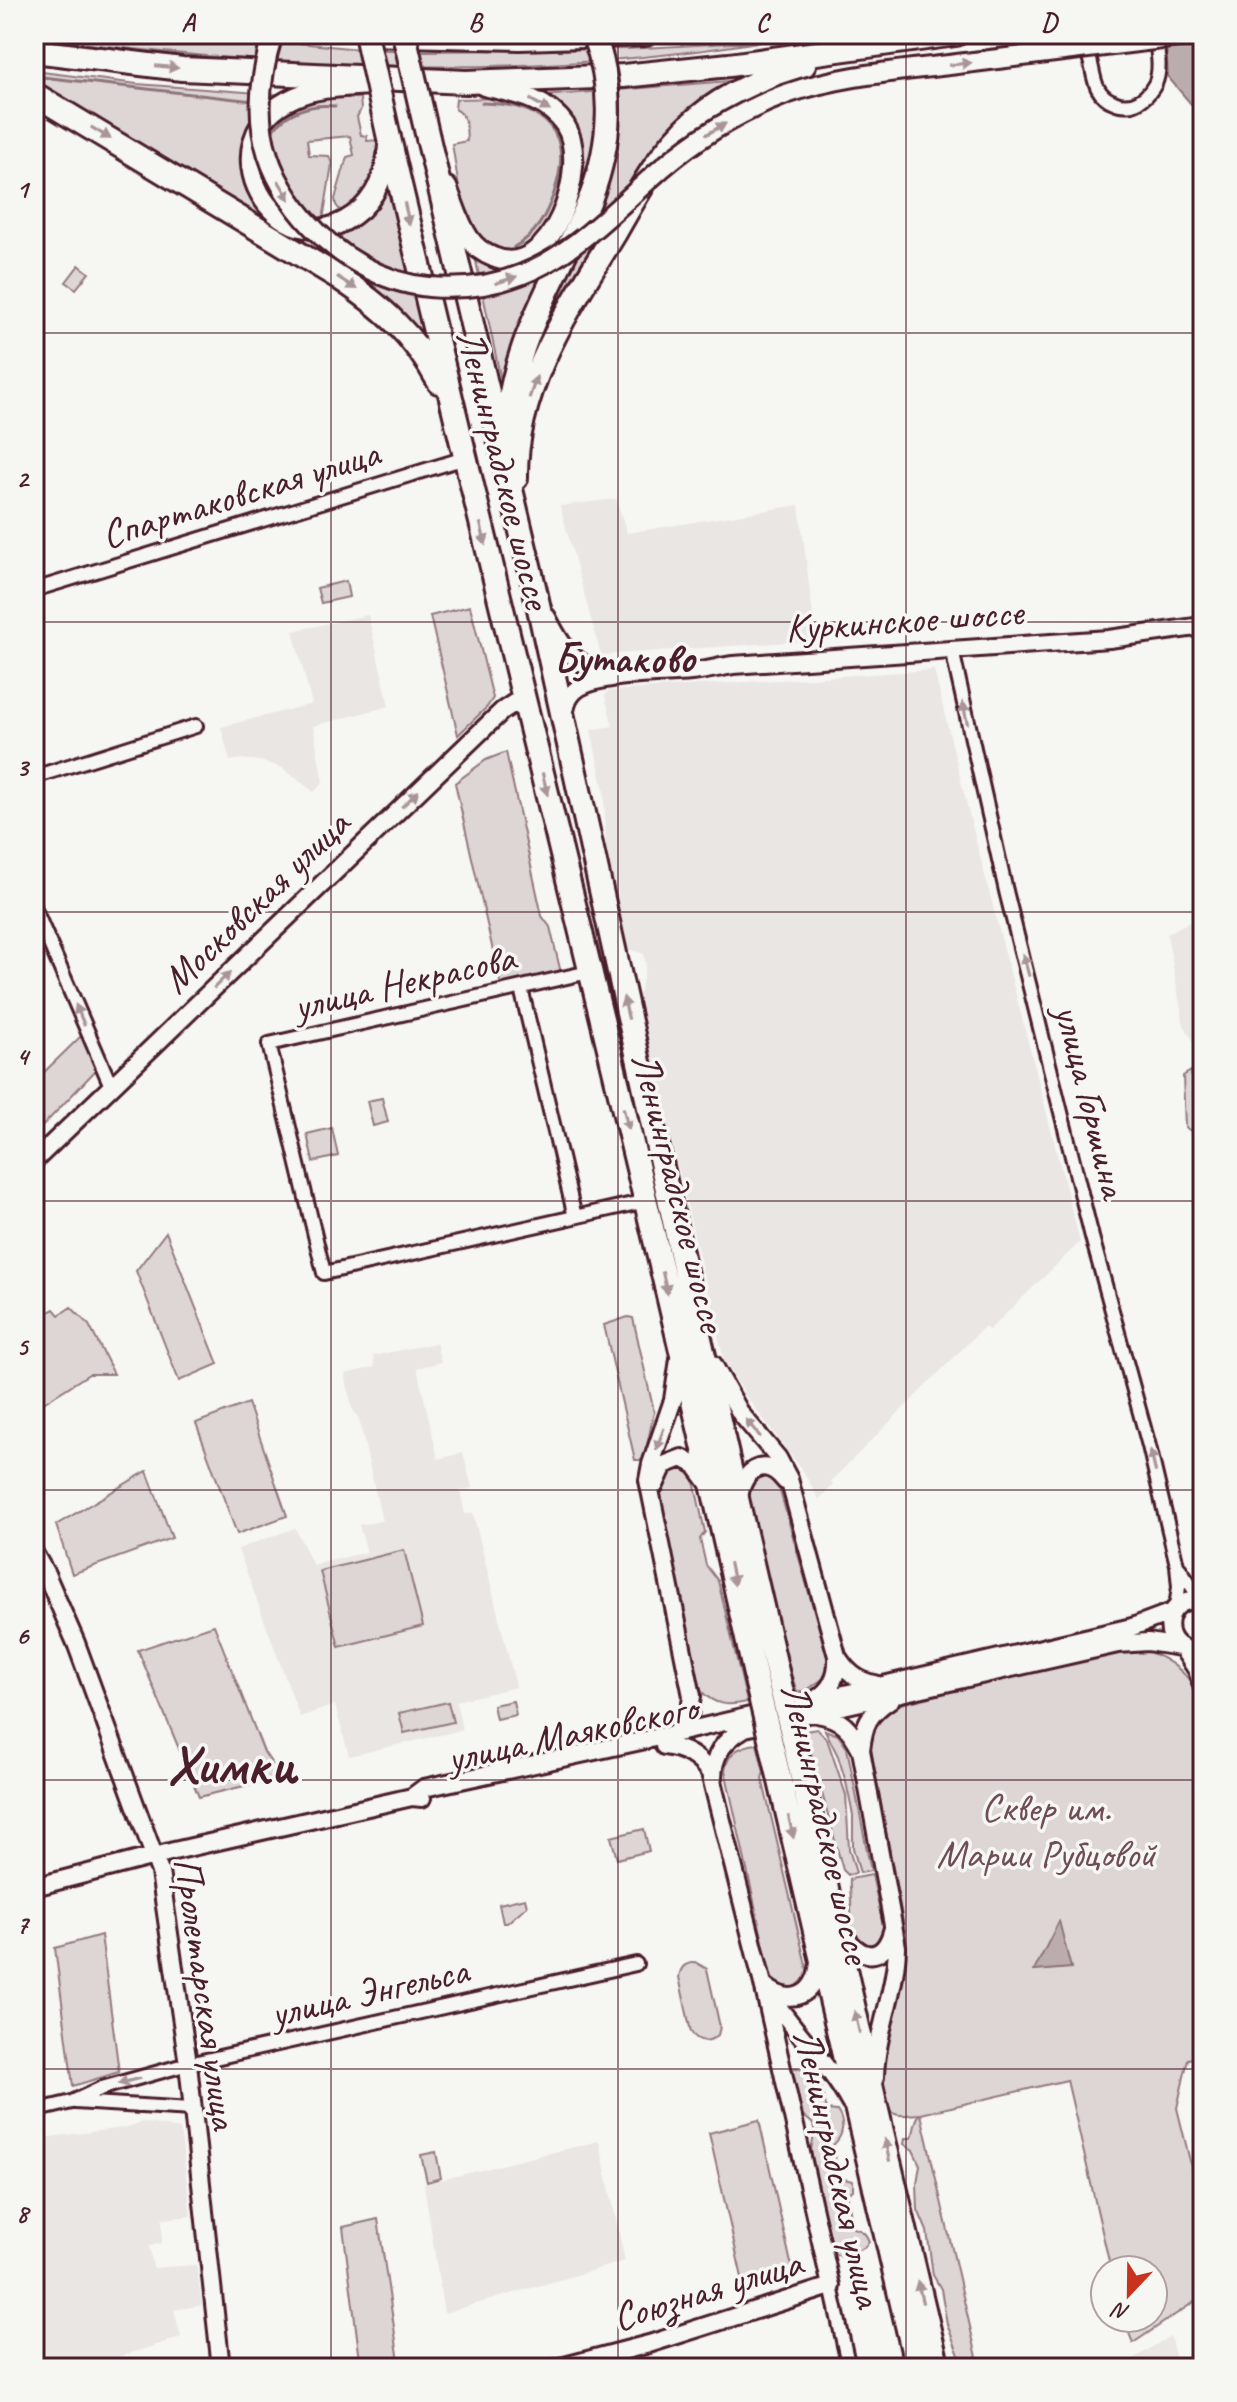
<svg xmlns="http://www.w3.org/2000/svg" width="1237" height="2402" font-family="Caveat,sans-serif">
	<rect width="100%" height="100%" fill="#f6f6f2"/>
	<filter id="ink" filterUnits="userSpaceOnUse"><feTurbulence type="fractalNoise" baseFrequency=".0125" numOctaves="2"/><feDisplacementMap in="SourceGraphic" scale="16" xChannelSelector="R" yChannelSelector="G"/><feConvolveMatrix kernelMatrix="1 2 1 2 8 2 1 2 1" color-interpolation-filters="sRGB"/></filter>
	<g filter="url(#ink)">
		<path fill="#e9e6e3" d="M 616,499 L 627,533 L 799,505 L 816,640 L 601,655 L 560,506 Z
			M 368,615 L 389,706 L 313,726 L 323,783 L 314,792 L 283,768 L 261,761 L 241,759 L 230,761 L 221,727 L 312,704 L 293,631 Z
			M 934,670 L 970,818 L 1080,1242 L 989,1330 L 984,1327 L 831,1481 L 833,1485 L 819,1499 L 803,1471 L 746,1396 L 724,1360 L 638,1000 L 646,966 L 644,954 L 628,949 L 606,845 L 604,790 L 591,730 L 613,726 L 605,696 L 608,691 Z
			M 1203,914 L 1203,1037 L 1194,1042 L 1184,1025 L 1167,934 Z
			M 436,1343 L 441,1362 L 417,1368 L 438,1459 L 463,1453 L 472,1488 L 460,1491 L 465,1515 L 473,1513 L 516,1687 L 456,1701 L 462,1730 L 349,1756 L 335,1705 L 300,1717 L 238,1549 L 295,1528 L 313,1565 L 367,1552 L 359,1525 L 382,1521 L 359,1419 L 352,1408 L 345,1374 L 375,1367 L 373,1356 Z
			M 142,2122 L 180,2129 L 191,2216 L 162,2219 L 162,2243 L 149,2246 L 153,2268 L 196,2265 L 202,2305 L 174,2310 L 181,2337 L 85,2368 L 34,2368 L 34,2139 L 124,2128 Z
			M 599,2141 L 625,2261 L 444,2313 L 424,2184 Z
			M 1170,2336 L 1178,2368 L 1119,2368 Z
			M 643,2352 L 650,2368 L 582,2368 Z"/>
		<path fill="#ddd6d5" stroke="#947a80" stroke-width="2" d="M 34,34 L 206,34 L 359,49 L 422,51 L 626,49 L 764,41 C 563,75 355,72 153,51 C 123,48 92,45 62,40 C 53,39 41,38 34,34 Z
			M 34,71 L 137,84 L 287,95 L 245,147 L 242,165 L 244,180 L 256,204 L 267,216 L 318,234 L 390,179 L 427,347 L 404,314 L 385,297 L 366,283 L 34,85 Z
			M 742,80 L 689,118 L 527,389 L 536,290 C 519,325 511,353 503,390 L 474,252 L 536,259 L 580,160 L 542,96 Z
			M 327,98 L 360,98 L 361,109 L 357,117 L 361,135 L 367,136 L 367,141 L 378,140 L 379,166 L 367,195 L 343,214 L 336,205 L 335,199 L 347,157 L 354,155 L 350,136 L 307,140 L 309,155 L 329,156 L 332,164 L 323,220 L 316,221 L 277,209 L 259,176 L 261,147 L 275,119 L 301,101 Z
			M 503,98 L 523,102 L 552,118 L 565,141 L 566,183 L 541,239 L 511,256 C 502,252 488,249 482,242 C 459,218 458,175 452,144 L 467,141 C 466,129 468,115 455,109 L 456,99 Z
			M 79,265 L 89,273 L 76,289 L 66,282 Z
			M 346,581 L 349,597 L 321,603 L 317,588 Z
			M 470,606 L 493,698 L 487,707 L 458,735 L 430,616 Z
			M 506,752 L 542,916 L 550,927 L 561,973 L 501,986 L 455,783 L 486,760 Z
			M 82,1035 L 96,1070 L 34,1135 L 34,1082 Z
			M 1191,1071 L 1197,1135 L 1185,1127 L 1183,1076 Z
			M 382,1098 L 388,1122 L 373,1126 L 367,1101 Z
			M 332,1128 L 338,1156 L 313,1162 L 307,1134 Z
			M 166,1232 L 218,1364 L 179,1381 L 136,1271 Z
			M 71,1307 L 89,1325 L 114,1374 L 89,1374 L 34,1409 L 34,1320 L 54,1309 L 59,1315 Z
			M 628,1317 L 633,1318 L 654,1412 L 644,1460 L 635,1460 L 604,1325 Z
			M 248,1403 L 287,1516 L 237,1534 L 196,1423 Z
			M 680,1466 L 690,1471 L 693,1476 L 705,1532 L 700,1539 L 706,1565 L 718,1581 L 747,1702 C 728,1706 715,1706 701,1691 L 658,1491 L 666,1472 Z
			M 147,1471 L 172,1538 L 72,1574 L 56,1525 Z
			M 759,1473 L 776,1477 L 830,1667 L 828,1675 L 807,1690 L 797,1692 L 790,1670 L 746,1493 L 747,1483 Z
			M 404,1550 L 423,1626 L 339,1647 L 320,1571 Z
			M 214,1625 L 264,1752 L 281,1777 L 199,1797 L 138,1650 Z
			M 1141,1650 C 1160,1654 1184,1669 1193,1686 C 1199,1698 1200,1712 1203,1724 L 1203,2057 L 1188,2059 L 1177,2108 L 1203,2214 L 1203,2296 L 1133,2343 L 1123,2318 L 1153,2318 L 1153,2270 L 1111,2270 L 1067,2080 L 921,2114 L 977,2357 L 990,2368 L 964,2368 L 947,2324 L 941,2289 L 933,2275 L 927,2231 L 918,2210 L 917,2183 L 920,2165 L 913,2150 L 904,2144 L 905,2138 L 911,2138 C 916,2130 913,2122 920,2114 C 910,2114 897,2118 890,2111 C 871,2095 900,1988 904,1963 C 906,1955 906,1946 906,1938 L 869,1739 L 876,1716 L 901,1704 L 1120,1652 Z
			M 513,1701 L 516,1715 L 496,1719 L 493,1705 Z
			M 448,1702 L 453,1722 L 404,1733 L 399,1713 Z
			M 817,1729 L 827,1739 L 846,1795 L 849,1849 L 856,1873 L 848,1875 L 843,1870 L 805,1731 Z
			M 825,1730 L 838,1735 L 847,1748 L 871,1871 L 860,1873 L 853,1848 L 853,1815 L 846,1782 L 838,1756 Z
			M 757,1744 L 764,1772 L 762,1778 L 809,1978 L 800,1988 L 785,1990 L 768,1978 L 767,1960 L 725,1770 C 728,1752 740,1746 757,1744 Z
			M 644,1829 L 649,1851 L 617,1859 L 611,1837 Z
			M 872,1875 L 884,1930 L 883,1937 L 875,1946 C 851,1948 851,1924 851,1907 C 852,1898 849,1889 850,1879 Z
			M 525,1898 L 527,1906 L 507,1923 L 503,1923 L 499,1904 Z
			M 101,1935 L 119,2072 L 73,2086 L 55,1948 Z
			M 695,1962 L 707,1969 L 720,2027 L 718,2035 C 709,2043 698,2043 691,2032 L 679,1977 C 681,1966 685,1964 695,1962 Z
			M 797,2068 L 818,2075 L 827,2110 L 837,2111 C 845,2122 844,2136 833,2145 L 839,2178 L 853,2181 L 853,2190 L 847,2194 L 853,2228 C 862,2230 866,2233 869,2242 L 864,2248 L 842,2257 L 835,2254 L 822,2209 L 811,2150 L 815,2129 L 812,2123 L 800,2113 L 790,2069 Z
			M 759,2120 L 792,2268 L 743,2282 L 709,2133 Z
			M 436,2152 L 441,2178 L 427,2182 L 421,2155 Z
			M 378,2219 L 400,2368 L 361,2368 L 343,2227 Z"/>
		<path fill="#bbadae" stroke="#8e747a" stroke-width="2" d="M 1203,34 L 1203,118 L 1168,77 L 1166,45 Z
			M 1059,1921 L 1071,1968 L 1034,1971 Z"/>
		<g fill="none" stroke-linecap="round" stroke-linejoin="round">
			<path stroke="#8e747a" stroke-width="3" d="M 42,77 L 253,101
				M 482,103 C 542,104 576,129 554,193 C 546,216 536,235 514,247
				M 271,132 C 286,112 310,103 335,106"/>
			<defs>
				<path id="street" d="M 1067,34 C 1075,37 1082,41 1086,49 C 1096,68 1089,93 1114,102 C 1120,105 1126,105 1132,104 C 1143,101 1150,93 1155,84 C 1162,69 1157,50 1155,34
					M 34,590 L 465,458
					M 952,650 L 1006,891 L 1092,1237 L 1149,1446 L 1177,1565 L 1179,1587 L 1176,1607
					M 34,777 L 196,726
					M 34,907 L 111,1086
					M 589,972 L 269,1044 L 324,1273 L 646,1201
					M 521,988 L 575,1217
					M 1180,1569 L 1201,1600
					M 75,2102 L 192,2109
					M 34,2111 L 72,2102 L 102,2088 L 188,2064 L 636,1964
					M 831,2286 L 849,2368"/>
				<path id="secondary" d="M 547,617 C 565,653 573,661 609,678
					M 564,719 C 565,706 568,694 580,687 C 605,673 661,675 691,672 C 705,671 719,667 733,665 L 1109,639 L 1203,626
					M 34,1161 L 502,711 L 514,703 L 527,708
					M 713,1364 L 741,1414 L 778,1458 L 789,1479 L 837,1656 C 838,1675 832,1689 816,1699
					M 655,1485 L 664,1465 L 682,1458 L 695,1465 L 709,1484
					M 739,1501 C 740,1472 764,1453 785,1481
					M 34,1553 L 46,1574 L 76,1643 L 160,1872 L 188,2064 L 221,2368
					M 1203,1601 C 1158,1592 1158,1658 1203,1650
					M 1183,1649 L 1197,1670 L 1203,1688
					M 837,1656 C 847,1672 857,1681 875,1684
					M 817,1714 C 841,1718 851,1729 861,1750 L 897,1947 C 896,1991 876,2033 875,2077
					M 675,1733 L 689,1716 L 692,1696 L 648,1480 L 651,1464 L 673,1400 L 679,1359
					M 664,1746 C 684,1748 699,1757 710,1773 L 763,1984 C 788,2027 827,2060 850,2103
					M 861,1750 C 864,1724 868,1714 891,1699
					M 713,1779 C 713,1754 724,1740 745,1728 L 1118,1644 L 1148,1642 L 1180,1647
					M 412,1797 L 424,1788 L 673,1734 L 1132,1627 L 1172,1612
					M 34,1887 L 174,1851 L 412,1797 L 422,1798
					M 840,1928 C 856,1958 883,1968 893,1928
					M 764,1985 C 790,2008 816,1996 819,1962
					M 557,2368 L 649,2344 L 831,2286 L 763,1984"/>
				<path id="primary" d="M 368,85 C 344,87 318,87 295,97 C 200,139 276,272 354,215 C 376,199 387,172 388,145
					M 447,187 C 454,204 459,223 469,238 C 475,247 483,253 493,257 C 552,283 591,165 565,125 C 547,98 513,93 484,86"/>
				<path id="highway" d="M 367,34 L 520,38 L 645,34
					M 34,51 L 182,69 L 466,82 L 623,76 L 729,65 L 956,34
					M 34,94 L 338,277 C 383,307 413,334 439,382
					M 389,138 C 510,654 643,1167 757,1684
					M 428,138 L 536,595 L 698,1330 L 779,1680
					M 506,437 C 509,344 557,280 591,197
					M 516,478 C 515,387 570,307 615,233 C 638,193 660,150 696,119 C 728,92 765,78 804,65
					M 795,1746 L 874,2098 L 938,2368
					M 773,1751 L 917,2368"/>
			</defs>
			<use href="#street" stroke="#4a1f2b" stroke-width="18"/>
			<use href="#secondary" stroke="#4a1f2b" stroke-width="22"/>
			<use href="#primary" stroke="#4a1f2b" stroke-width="24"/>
			<use href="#highway" stroke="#4a1f2b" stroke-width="28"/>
			<use href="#street" stroke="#f6f6f2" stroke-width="12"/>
			<use href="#secondary" stroke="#f6f6f2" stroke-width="16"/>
			<use href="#primary" stroke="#f6f6f2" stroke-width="18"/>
			<use href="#highway" stroke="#f6f6f2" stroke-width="22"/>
			<defs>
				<path id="primary-bridge" d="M 273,34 C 251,105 256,162 305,219 C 336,255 382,283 429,287 C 538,296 588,233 662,168 C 698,137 741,111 786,94 C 840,75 900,71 957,64 C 1039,54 1121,44 1203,34"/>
				<path id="highway-bridge" d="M 366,34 L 389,138
					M 404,34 L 428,138
					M 591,197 C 611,142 615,89 593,34
					M 779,1680 L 795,1746
					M 757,1684 L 773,1751"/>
			</defs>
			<use href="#primary-bridge" stroke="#4a1f2b" stroke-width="24" stroke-linecap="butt"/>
			<use href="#highway-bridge" stroke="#4a1f2b" stroke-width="28" stroke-linecap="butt"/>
			<use href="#primary-bridge" stroke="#f6f6f2" stroke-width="18"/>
			<use href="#highway-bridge" stroke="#f6f6f2" stroke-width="22"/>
		</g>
		<defs><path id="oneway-solid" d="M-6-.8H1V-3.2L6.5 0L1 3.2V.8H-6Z" transform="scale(2)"/></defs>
		<g fill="#a99598">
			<use href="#oneway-solid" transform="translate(960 64) rotate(-7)"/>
			<use href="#oneway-solid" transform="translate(167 67) rotate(6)"/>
			<use href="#oneway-solid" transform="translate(540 105) rotate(30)"/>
			<use href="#oneway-solid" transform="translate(716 129) rotate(-30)"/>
			<use href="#oneway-solid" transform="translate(101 133) rotate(31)"/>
			<use href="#oneway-solid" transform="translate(284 190) rotate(59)"/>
			<use href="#oneway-solid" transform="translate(407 214) rotate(77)"/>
			<use href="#oneway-solid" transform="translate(506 280) rotate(-18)"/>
			<use href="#oneway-solid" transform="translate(347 283) rotate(33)"/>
			<use href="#oneway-solid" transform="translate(533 387) rotate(-71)"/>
			<use href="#oneway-solid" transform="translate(483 534) rotate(77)"/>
			<use href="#oneway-solid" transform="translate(965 713) rotate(-103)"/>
			<use href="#oneway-solid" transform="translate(545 784) rotate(77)"/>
			<use href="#oneway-solid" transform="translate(410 799) rotate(-44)"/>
			<use href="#oneway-solid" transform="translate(1026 965) rotate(-105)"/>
			<use href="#oneway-solid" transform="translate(222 980) rotate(-44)"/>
			<use href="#oneway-solid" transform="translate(626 1008) rotate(-103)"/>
			<use href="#oneway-solid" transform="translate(80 1015) rotate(-113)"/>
			<use href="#oneway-solid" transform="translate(626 1119) rotate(76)"/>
			<use href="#oneway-solid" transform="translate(665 1283) rotate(77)"/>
			<use href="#oneway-solid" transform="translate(753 1428) rotate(-130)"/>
			<use href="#oneway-solid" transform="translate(660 1439) rotate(110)"/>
			<use href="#oneway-solid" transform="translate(1153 1461) rotate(-103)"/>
			<use href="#oneway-solid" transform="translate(732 1574) rotate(78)"/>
			<use href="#oneway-solid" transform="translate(791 1827) rotate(77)"/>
			<use href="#oneway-solid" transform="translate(857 2022) rotate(-103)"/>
			<use href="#oneway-solid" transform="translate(129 2081) rotate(165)"/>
			<use href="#oneway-solid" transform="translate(887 2150) rotate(-103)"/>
			<use href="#oneway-solid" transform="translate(920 2292) rotate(-103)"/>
		</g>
	</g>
	<path fill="none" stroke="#4a1f2b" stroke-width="2" stroke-opacity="0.55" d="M 331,34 L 331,2368M 618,34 L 618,2368M 906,34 L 906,2368M 34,333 L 1203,333M 34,622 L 1203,622M 34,912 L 1203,912M 34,1201 L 1203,1201M 34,1490 L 1203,1490M 34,1780 L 1203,1780M 34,2069 L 1203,2069"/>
	<g text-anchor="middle" stroke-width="7" stroke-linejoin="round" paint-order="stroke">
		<g font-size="40" fill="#4a1f2b" stroke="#f6f6f2">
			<text transform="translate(505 469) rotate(76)" y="14">Ленинградское шоссе</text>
			<text transform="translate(240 493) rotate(-17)" y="14">Спартаковская улица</text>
			<text transform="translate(904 619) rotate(-4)" y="14">Куркинское шоссе</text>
			<text transform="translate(255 901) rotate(-44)" y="14">Московская улица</text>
			<text transform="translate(404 981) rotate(-13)" y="14">улица Некрасова</text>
			<text transform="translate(1092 1101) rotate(76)" y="14">улица Горшина</text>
			<text transform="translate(680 1192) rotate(76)" y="14">Ленинградское шоссе</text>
			<text transform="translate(572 1732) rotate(-12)" y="14">улица Маяковского</text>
			<text transform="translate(827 1823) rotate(77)" y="14">Ленинградское шоссе</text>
			<text transform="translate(369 1991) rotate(-13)" y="14">улица Энгельса</text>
			<text transform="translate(207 1993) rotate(82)" y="14">Пролетарская улица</text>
			<text transform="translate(839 2168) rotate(77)" y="14">Ленинградская улица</text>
			<text transform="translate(707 2289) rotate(-17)" y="14">Союзная улица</text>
		</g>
		<g font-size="40" fill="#6f4d56" stroke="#f6f6f2">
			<text x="1046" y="1821">Сквер им.<tspan x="1046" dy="46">Марии Рубцовой</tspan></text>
		</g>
		<g font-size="42" font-weight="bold" fill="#4a1f2b" stroke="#f6f6f2">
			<text x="624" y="672">Бутаково</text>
		</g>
		<g font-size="56" font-weight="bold" fill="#4a1f2b" stroke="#f6f6f2">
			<text x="232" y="1783">Химки</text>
		</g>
	</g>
	<rect width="1237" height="2402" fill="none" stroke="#f6f6f2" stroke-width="88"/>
	<g transform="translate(1129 2294) rotate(202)"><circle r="38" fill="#f6f6f2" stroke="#b1a0a2" stroke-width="2"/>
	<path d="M0-6L14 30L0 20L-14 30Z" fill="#c8321e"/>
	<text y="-12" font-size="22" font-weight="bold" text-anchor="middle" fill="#4a1f2b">N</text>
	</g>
	<rect x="44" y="44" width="1149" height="2314" fill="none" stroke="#4a1f2b" stroke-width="3"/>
	<g font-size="26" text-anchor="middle" font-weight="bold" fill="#4a1f2b">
		<text x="188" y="31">A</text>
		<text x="475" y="31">B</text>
		<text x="762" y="31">C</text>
		<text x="1049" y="31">D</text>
		<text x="22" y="198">1</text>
		<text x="22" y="487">2</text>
		<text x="22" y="776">3</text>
		<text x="22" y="1065">4</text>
		<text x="22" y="1355">5</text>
		<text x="22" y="1644">6</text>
		<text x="22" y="1933">7</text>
		<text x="22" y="2222">8</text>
	</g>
</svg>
